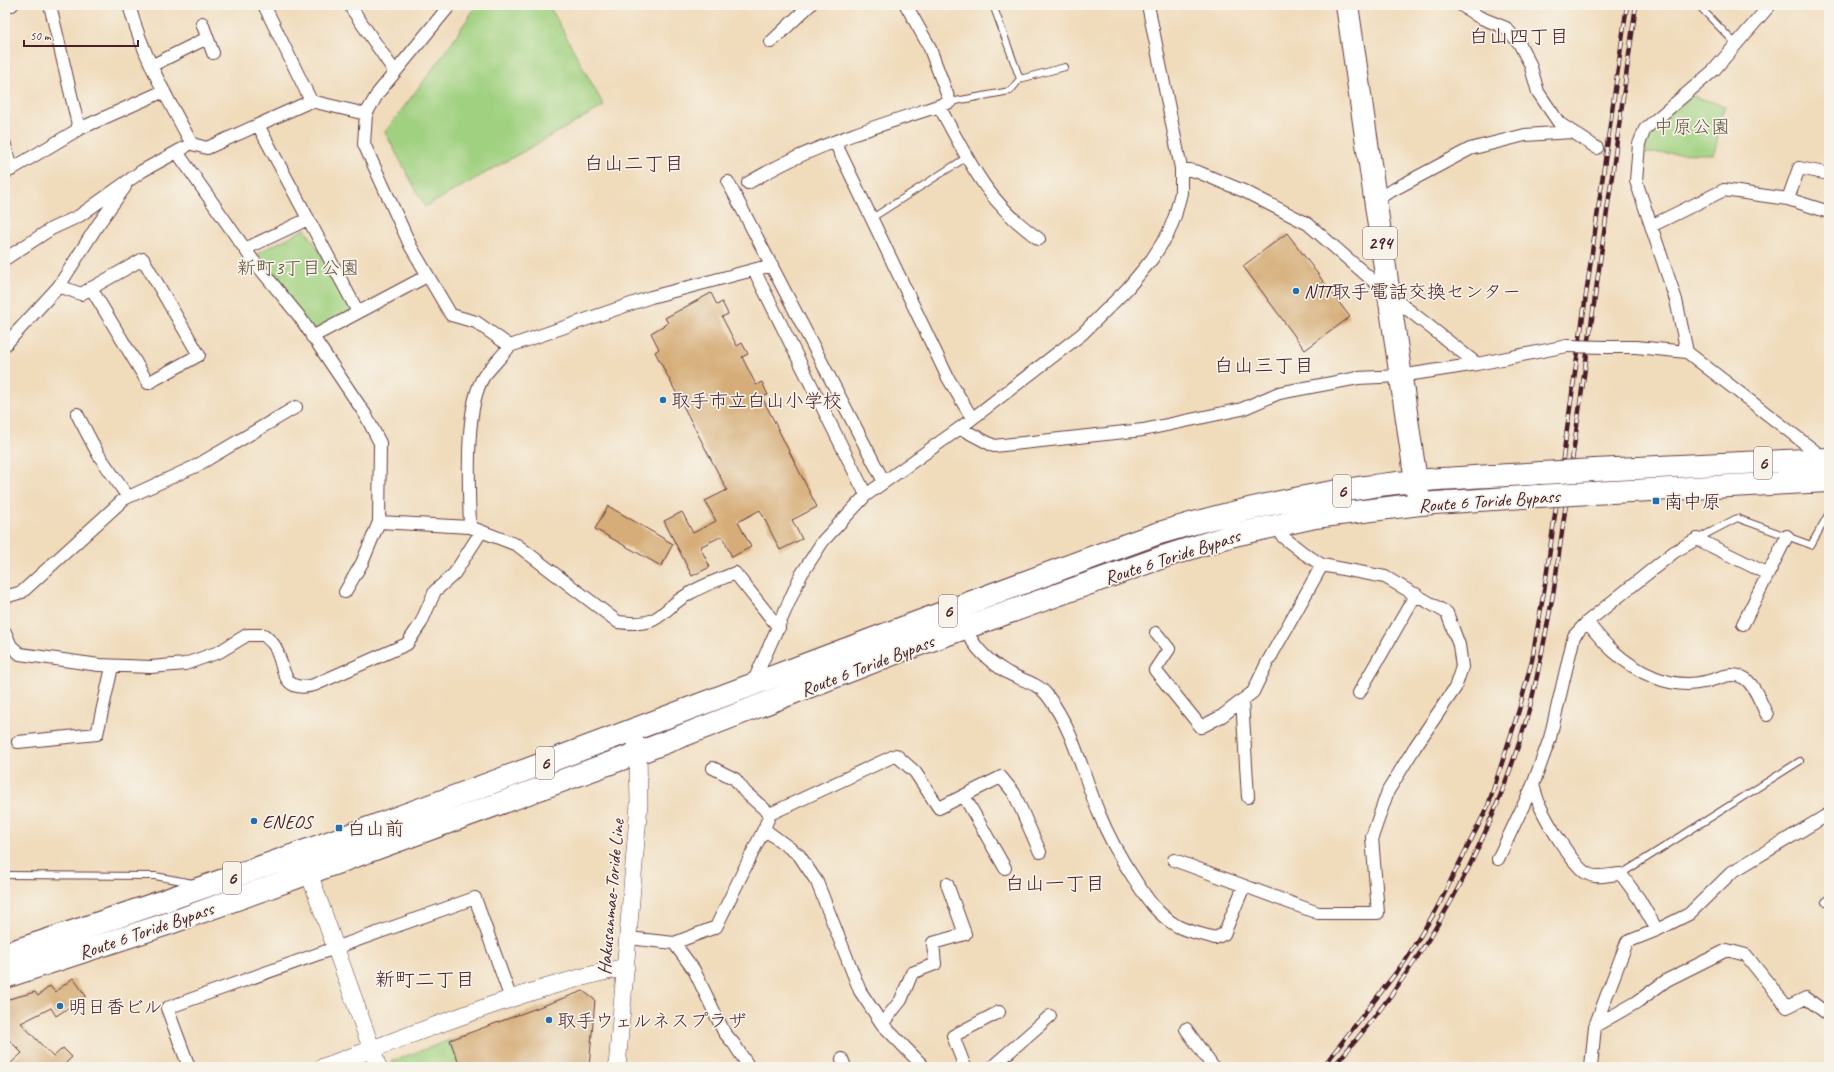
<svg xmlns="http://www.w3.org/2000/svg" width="1834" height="1072" font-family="Caveat,'Klee One',sans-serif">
	<rect width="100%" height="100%" fill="#f7f3e8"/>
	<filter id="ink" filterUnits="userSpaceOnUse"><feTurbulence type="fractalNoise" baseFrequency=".025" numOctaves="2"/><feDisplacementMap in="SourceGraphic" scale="8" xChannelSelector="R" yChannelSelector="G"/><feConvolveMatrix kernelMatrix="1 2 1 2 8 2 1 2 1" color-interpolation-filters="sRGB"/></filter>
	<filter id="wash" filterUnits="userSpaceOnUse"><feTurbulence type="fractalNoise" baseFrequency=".012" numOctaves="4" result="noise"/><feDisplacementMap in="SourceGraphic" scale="16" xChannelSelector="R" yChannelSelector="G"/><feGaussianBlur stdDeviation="0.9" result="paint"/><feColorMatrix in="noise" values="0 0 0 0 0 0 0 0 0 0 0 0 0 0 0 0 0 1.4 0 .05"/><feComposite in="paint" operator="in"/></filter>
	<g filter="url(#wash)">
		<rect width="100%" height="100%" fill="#f0dbbb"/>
		<path fill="#a0d180" stroke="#757856" d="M 477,5 L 549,5 L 604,106 L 425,207 L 385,132 L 441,58 Z
			M 1686,94 L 1725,106 L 1714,154 L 1638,153 L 1639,144 Z
			M 305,229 L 358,312 L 312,337 L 258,253 Z
			M 450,1040 L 460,1067 L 394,1067 L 392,1061 Z"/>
		<g id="blocks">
			<path fill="#d6ad78" d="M 1287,233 L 1350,317 L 1305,350 L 1243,266 Z
				M 711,293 L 717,305 L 722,302 L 728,314 L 722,317 L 737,346 L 742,343 L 748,354 L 742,357 L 756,385 L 762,382 L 768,395 L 762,397 L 817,507 L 792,520 L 802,539 L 780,550 L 760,510 L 738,522 L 751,547 L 732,557 L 722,536 L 700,547 L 710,567 L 692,576 L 664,521 L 682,512 L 693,533 L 716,521 L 705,501 L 727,490 L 655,352 L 659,349 L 651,333 L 668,323 L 665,318 Z
				M 608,506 L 673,544 L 661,566 L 595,529 Z
				M 73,978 L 86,996 L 56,1016 L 51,1008 L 21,1023 L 53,1057 L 63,1048 L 72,1057 L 62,1067 L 7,1067 L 22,1053 L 5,1036 L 5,1000 L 35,992 L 38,996 L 50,986 L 55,992 Z
				M 583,991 L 595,1000 L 589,1067 L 460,1067 L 450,1040 Z"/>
		</g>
	</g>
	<g filter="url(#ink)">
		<use href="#blocks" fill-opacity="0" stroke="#633b41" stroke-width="1"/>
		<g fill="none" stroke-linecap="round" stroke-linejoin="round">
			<defs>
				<path id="lane" d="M 993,5 L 1020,79
					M 1698,5 L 1736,44
					M 950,102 L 1010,91 L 1020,79 L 1065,67
					M 872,218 L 967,157
					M 1697,539 L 1737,518 L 1811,545 L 1829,513
					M 1621,874 L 1800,761
					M 5,875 L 155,876 L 193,883
					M 1825,902 L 1829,898"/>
				<path id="street" d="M 5,5 L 12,5
					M 50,5 L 79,129
					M 129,5 C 142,54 168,100 192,144 L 207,148 L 311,101 L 366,114
					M 264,5 L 311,101
					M 353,5 L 352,9 L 395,72
					M 450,5 L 378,93 L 366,114 L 364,144 L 411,247 L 451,315 L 476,322 L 510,346 C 502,356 492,366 484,376 C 464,406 469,490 470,527 L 517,545 L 618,622 C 666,628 657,610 692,592 C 706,584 721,579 735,573 L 779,628
					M 1461,5 L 1479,17 L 1506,28 L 1519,43 L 1530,64 L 1538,92 L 1559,123 L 1597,148
					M 202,23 L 213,53
					M 771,42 L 810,5
					M 153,65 L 207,38
					M 939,106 C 969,161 986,202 1039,239
					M 258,125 L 358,312
					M 835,142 L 948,378 L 972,418
					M 5,145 L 11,170
					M 177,152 L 252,259 L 299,316 L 365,414 L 380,443 L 379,522 L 362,563 L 345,592
					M 1181,168 L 1198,172 L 1246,192 L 1308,224 L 1387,293 L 1477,364
					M 5,173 L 79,129 L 164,91
					M 728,182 L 884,482
					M 748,183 C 762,175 776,167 791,160 C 842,136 897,120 950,102 L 929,46 L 906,5
					M 1788,199 L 1799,168 L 1829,174
					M 1374,200 L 1470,149 L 1525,135 L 1572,132
					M 1651,226 L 1724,190 L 1788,199 L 1829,212
					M 245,249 L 308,219
					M 5,259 L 51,229 L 79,216 L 142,171 L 184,148
					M 754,270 L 866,495
					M 59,286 L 81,294 L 143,259 L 199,355 L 148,383 L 91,288
					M 312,337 L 427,276
					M 5,345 L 59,286 L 97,226 L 125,187
					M 510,346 L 651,297 L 772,265
					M 1605,347 L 1636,347 L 1687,352 L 1825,459
					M 1687,352 L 1676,300 L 1636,181 L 1639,144 L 1645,129 L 1714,70 L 1770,5
					M 77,414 L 98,454 L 128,497
					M 960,428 L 994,446 L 1143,430 L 1242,409 L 1279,393 L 1358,378 L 1400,376 L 1477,364 L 1567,346
					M 379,522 L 470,527
					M 5,597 L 22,592 L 124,499 L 196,466 L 296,407
					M 1587,622 C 1595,632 1603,642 1612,650 C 1636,672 1670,690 1704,682 C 1717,680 1729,671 1742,677 C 1754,682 1761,704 1767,715
					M 1743,624 L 1787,536
					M 965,628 C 975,649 988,661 1008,673 C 1021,680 1038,683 1047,695 C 1074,730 1082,772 1098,811 C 1108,836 1120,858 1135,880 C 1147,899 1157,914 1177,926 C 1188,932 1203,934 1215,938 L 1224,934 L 1244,886
					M 5,632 L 11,646 L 20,654 L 99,665 L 151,667 L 185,664 L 219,652 L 247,635 L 264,635 C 267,638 271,641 274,645 C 286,665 279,694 314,685 L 407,644 L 421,623 L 435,591 L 454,574 L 481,532
					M 1156,633 L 1169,649 L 1155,670 L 1201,727 L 1222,716 L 1253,692 L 1267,663 L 1322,565
					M 752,685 L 801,575 L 823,541 L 866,495 L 960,428 L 1082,334 L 1127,289 L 1152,259 L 1168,234 L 1175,216 L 1181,193 L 1181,168 L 1148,5
					M 1359,693 L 1416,594
					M 1242,700 L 1248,797
					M 18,742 L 97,734 L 112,667
					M 713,768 L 735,779 L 745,792 L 770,814
					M 1533,785 C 1535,792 1537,799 1540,806 C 1546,820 1575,869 1588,874 C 1597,879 1611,874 1621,874 L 1639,899 L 1657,930
					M 964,796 L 1005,868
					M 764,829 L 799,855 L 817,882 L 860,991 L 882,1024 L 924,1067
					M 1498,859 L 1533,785 L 1550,738 L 1574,636 L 1587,622 L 1674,552 L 1697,539 L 1768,574
					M 1174,860 L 1318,913 L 1378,913 L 1372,837 L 1388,791 L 1415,747 L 1455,688 L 1462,667 L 1459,645 L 1447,613 L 1385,577 L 1322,565 L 1302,552 L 1283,537 L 1278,524
					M 628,938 L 674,943 L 716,927 L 764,829 L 770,814 L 896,755 L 915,772 L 939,808 L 1001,777 L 1014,793 L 1040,852
					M 674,943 L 694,970 L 724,1032 L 734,1044 L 749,1067
					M 882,1024 L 901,1000 L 912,973 L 935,964 L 933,943 L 965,934 L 947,884
					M 1595,1026 L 1637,1002 L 1667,980 L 1727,950 L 1746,955 L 1787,1007 L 1806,998 L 1829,1015
					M 1186,1029 L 1213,1067
					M 842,1059 L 845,1067
					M 189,1067 L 167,1008 L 475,898 L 511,999
					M 965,1067 L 953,1036 L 999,1012
					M 992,1067 L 1050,1016
					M 1591,1067 L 1595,1026 L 1627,942 L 1657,930 L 1689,914 L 1732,872 L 1829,814"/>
				<path id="secondary" d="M 309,873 L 378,1067
					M 323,1067 C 422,1032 523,988 626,967
					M 617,1067 L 639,804 L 638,753 L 636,743"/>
				<path id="highway" d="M 1347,5 L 1418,495
					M 1595,470 L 1829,459
					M 1591,493 L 1829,481
					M 5,954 C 394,828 772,673 1156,534 C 1225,513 1295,497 1366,487 C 1424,478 1484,477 1542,473
					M 5,977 L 173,922 L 309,873 L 638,753 L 898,652 L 1163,557 L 1230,536 L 1315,517 L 1420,504 L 1538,496"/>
			</defs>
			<use href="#lane" stroke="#633b41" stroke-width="8"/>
			<use href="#street" stroke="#633b41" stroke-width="14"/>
			<use href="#secondary" stroke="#633b41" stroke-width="18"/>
			<use href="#highway" stroke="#633b41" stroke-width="24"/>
			<use href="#lane" stroke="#fff" stroke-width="6"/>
			<use href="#street" stroke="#fff" stroke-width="12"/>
			<use href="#secondary" stroke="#fff" stroke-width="17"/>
			<use href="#highway" stroke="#fff" stroke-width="22"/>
			<defs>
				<path id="rail" d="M 1323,1067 L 1405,961 L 1436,910 L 1488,806 L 1519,710 L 1532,660 L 1545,585 L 1627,5
					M 1333,1067 C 1426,962 1489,849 1528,714 C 1539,673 1546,631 1554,589 L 1636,5"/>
			</defs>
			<use href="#rail" stroke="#4a1f2b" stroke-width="4.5"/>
			<use href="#rail" stroke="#f7f3e8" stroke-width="3" stroke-dasharray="9" stroke-linecap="butt"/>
			<defs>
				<path id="street-bridge" d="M 1567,346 L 1605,347"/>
				<path id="highway-bridge" d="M 1542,473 L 1595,470
					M 1538,496 L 1591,493"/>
			</defs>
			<use href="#street-bridge" stroke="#633b41" stroke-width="14" stroke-linecap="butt"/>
			<use href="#highway-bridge" stroke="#633b41" stroke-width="24" stroke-linecap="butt"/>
			<use href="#street-bridge" stroke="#fff" stroke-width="12"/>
			<use href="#highway-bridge" stroke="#fff" stroke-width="22"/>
		</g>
	</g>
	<g fill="#1f6fb2" stroke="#f7f3e8" stroke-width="1.5">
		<circle cx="1296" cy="291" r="4"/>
		<circle cx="663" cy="400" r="4"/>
		<rect x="1652" y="497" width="8" height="8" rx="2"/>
		<circle cx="254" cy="821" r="4"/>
		<rect x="335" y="824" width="8" height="8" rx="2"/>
		<circle cx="60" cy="1006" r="4"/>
		<circle cx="549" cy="1020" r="4"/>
	</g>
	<g text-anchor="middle" stroke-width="3.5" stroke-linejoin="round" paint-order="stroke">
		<g fill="#f7f3e8" stroke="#7e5f64" stroke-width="1">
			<rect x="1363" y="227" width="34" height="32" rx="3"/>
			<rect x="1754" y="447" width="18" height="32" rx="3"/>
			<rect x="1333" y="475" width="18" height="32" rx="3"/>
			<rect x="939" y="595" width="18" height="32" rx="3"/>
			<rect x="536" y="747" width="18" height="32" rx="3"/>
			<rect x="223" y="862" width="18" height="32" rx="3"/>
		</g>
		<g font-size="18" font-weight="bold" fill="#4a1f2b">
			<text x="1380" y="249">294</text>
			<text x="1763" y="469">6</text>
			<text x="1342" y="497">6</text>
			<text x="948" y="617">6</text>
			<text x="545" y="769">6</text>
			<text x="232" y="884">6</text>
		</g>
		<g font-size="19" fill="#645444" stroke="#f7f3e8">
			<text x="1692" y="133">中原公園</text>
			<text x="298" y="274">新町3丁目公園</text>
		</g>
		<g font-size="19" fill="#4a1f2b" stroke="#f7f3e8" text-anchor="start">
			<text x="1304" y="298">NTT取手電話交換センター</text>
			<text x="671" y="407">取手市立白山小学校</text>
			<text x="1664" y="508">南中原</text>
			<text x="262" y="828">ENEOS</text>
			<text x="347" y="835">白山前</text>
			<text x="68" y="1013">明日香ビル</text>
			<text x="557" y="1027">取手ウェルネスプラザ</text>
		</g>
		<g font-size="19" fill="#4a1f2b" stroke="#f7f3e8">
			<text transform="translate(1489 500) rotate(-4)" y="7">Route 6 Toride Bypass</text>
			<text transform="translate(1172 556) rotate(-18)" y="7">Route 6 Toride Bypass</text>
			<text transform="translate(867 665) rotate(-21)" y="7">Route 6 Toride Bypass</text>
			<text transform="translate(610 897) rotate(-85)" y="7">Hakusanmae-Toride Line</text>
			<text transform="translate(146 930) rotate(-19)" y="7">Route 6 Toride Bypass</text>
		</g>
		<g font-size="20" fill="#4a1f2b" stroke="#f7f3e8">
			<text x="1519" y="43">白山四丁目</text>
			<text x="634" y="170">白山二丁目</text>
			<text x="1264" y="372">白山三丁目</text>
			<text x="1055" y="890">白山一丁目</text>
			<text x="425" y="986">新町二丁目</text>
		</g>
	</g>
	<rect width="1834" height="1072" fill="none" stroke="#f7f3e8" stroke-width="20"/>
	<path d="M24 40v6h114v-6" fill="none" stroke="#4a1f2b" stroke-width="2"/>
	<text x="30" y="40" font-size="12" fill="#4a1f2b" stroke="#f7f3e8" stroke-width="3" paint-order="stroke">50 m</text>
</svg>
